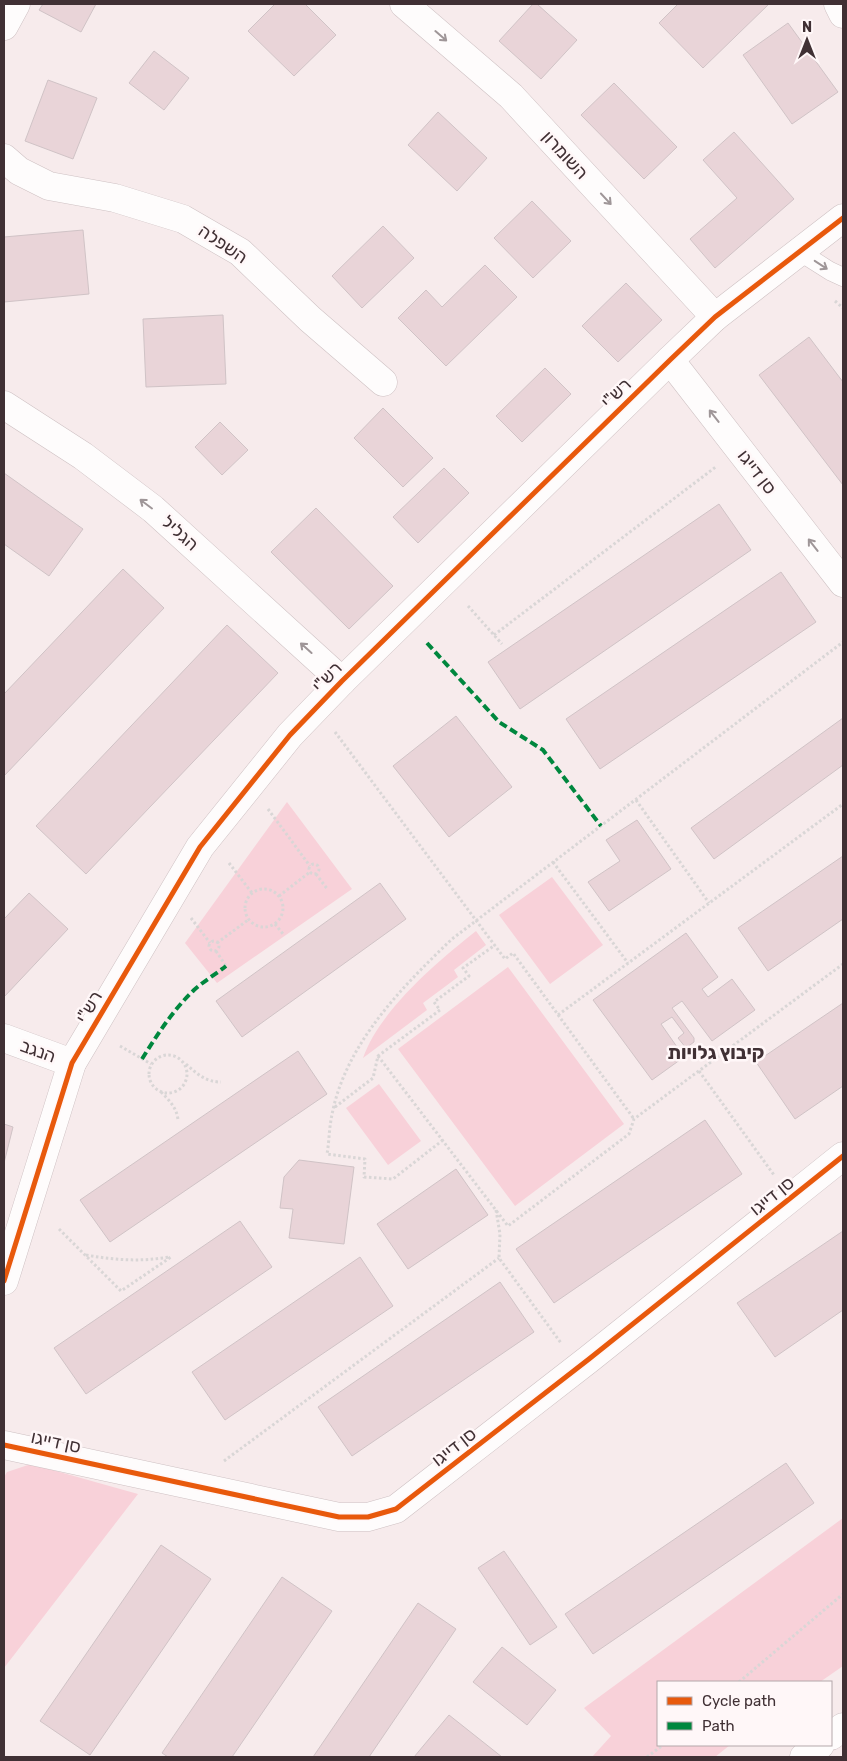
<svg xmlns="http://www.w3.org/2000/svg" width="847" height="1761" font-family="Rubik,Heebo,sans-serif">
	<rect width="100%" height="100%" fill="#f7ebec"/>
	<path fill="#f8d1d9" d="M 287,802 L 352,889 L 217,983 L 185,943 Z
		M 552,877 L 603,945 L 550,984 L 499,915 Z
		M 476,931 L 486,945 L 454,970 L 458,977 L 423,1003 L 427,1010 L 363,1058 C 380,1010 437,962 476,931 Z
		M 508,967 L 624,1124 L 515,1206 L 398,1049 Z
		M 379,1084 L 421,1141 L 388,1165 L 346,1108 Z
		M 31,1464 L 138,1494 L 4,1668 L 4,1477 L 7,1472 Z
		M 843,1518 L 843,1666 L 820,1682 L 658,1682 L 658,1745 L 730,1745 L 715,1757 L 592,1757 L 611,1736 L 584,1708 Z"/>
	<path fill="#e9d4d8" stroke="#d0c3c6" d="M 43,4 L 96,4 L 81,32 L 39,10 Z
		M 275,4 L 305,4 L 336,35 L 294,76 L 248,31 Z
		M 533,4 L 537,4 L 577,40 L 541,79 L 499,41 Z
		M 678,4 L 769,4 L 703,68 L 659,23 Z
		M 788,23 L 838,92 L 792,124 L 743,55 Z
		M 154,51 L 189,78 L 164,110 L 129,83 Z
		M 48,80 L 97,98 L 73,159 L 25,141 Z
		M 614,83 L 677,147 L 644,179 L 581,115 Z
		M 438,112 L 487,158 L 457,191 L 408,145 Z
		M 734,132 L 794,199 L 715,268 L 690,239 L 737,198 L 703,160 Z
		M 532,201 L 571,241 L 533,278 L 494,238 Z
		M 383,226 L 414,258 L 362,308 L 332,276 Z
		M 83,230 L 89,294 L 4,302 L 4,237 Z
		M 485,265 L 517,297 L 446,366 L 398,318 L 426,290 L 442,307 Z
		M 626,283 L 662,320 L 618,362 L 582,326 Z
		M 223,315 L 226,384 L 146,387 L 143,319 Z
		M 809,337 L 843,382 L 843,485 L 759,375 Z
		M 545,368 L 571,394 L 522,442 L 496,416 Z
		M 383,408 L 433,458 L 403,487 L 354,438 Z
		M 220,422 L 248,450 L 222,475 L 195,447 Z
		M 444,468 L 469,493 L 418,543 L 393,517 Z
		M 4,473 L 83,529 L 49,576 L 4,544 Z
		M 719,504 L 751,550 L 520,709 L 488,662 Z
		M 316,508 L 393,586 L 349,629 L 271,552 Z
		M 123,569 L 164,608 L 4,776 L 4,694 Z
		M 781,572 L 816,622 L 600,769 L 566,719 Z
		M 227,625 L 278,673 L 86,874 L 36,826 Z
		M 456,716 L 512,787 L 449,837 L 393,766 Z
		M 843,718 L 843,765 L 714,859 L 691,828 Z
		M 637,820 L 671,869 L 609,911 L 588,882 L 620,861 L 606,840 Z
		M 843,856 L 843,919 L 768,971 L 738,928 Z
		M 380,883 L 406,919 L 242,1037 L 216,1001 Z
		M 29,893 L 68,929 L 4,997 L 4,919 Z
		M 686,933 L 718,977 L 702,989 L 708,997 L 732,979 L 755,1010 L 712,1041 L 682,1001 L 672,1008 L 694,1038 L 694,1042 L 686,1048 L 678,1038 L 684,1033 L 672,1017 L 661,1024 L 684,1057 L 652,1080 L 593,1000 Z
		M 843,1003 L 843,1086 L 795,1119 L 756,1062 Z
		M 298,1051 L 327,1094 L 110,1242 L 80,1200 Z
		M 705,1120 L 742,1174 L 554,1303 L 516,1249 Z
		M 4,1124 L 13,1127 L 4,1163 Z
		M 299,1160 L 354,1167 L 344,1244 L 289,1238 L 293,1209 L 280,1208 L 284,1177 Z
		M 456,1169 L 488,1215 L 408,1269 L 377,1224 Z
		M 240,1221 L 272,1267 L 86,1394 L 54,1348 Z
		M 843,1231 L 843,1310 L 775,1357 L 737,1303 Z
		M 360,1257 L 393,1306 L 225,1420 L 192,1372 Z
		M 500,1282 L 534,1332 L 352,1456 L 318,1407 Z
		M 786,1463 L 814,1503 L 593,1654 L 565,1614 Z
		M 161,1545 L 211,1579 L 90,1755 L 40,1721 Z
		M 504,1551 L 557,1627 L 530,1645 L 478,1568 Z
		M 282,1577 L 332,1611 L 232,1757 L 168,1757 L 162,1753 Z
		M 418,1603 L 456,1629 L 369,1757 L 313,1757 Z
		M 502,1647 L 556,1690 L 527,1725 L 473,1682 Z
		M 449,1715 L 502,1757 L 414,1757 Z"/>
	<g fill="none" stroke-linecap="round" stroke-linejoin="round">
		<defs>
			<path id="service" d="M 800,252 L 830,271 L 843,277"/>
			<path id="minor" d="M 404,4 L 511,96 L 715,317
				M 838,4 L 843,14
				M 4,26 L 16,4
				M 4,158 L 19,171 L 49,186 L 115,198 L 183,219 L 240,252 L 310,319 L 383,382
				M 670,360 L 843,583
				M 4,405 L 83,456 L 153,509 L 342,681
				M 4,1038 L 72,1063
				M 4,1445 L 339,1517 L 368,1517 L 396,1509 L 589,1359 L 843,1156"/>
			<path id="tertiary" d="M 4,1281 L 72,1063 L 200,847 L 290,735 L 342,681 L 670,360 L 715,317 L 843,218"/>
			<path id="trunk" d="M 831,1736 L 843,1727
				M 804,1757 L 820,1745"/>
		</defs>
		<use href="#service" stroke="#cec1c3" stroke-width="19"/>
		<use href="#minor" stroke="#cec1c3" stroke-width="29"/>
		<use href="#tertiary" stroke="#cec1c3" stroke-width="29"/>
		<use href="#trunk" stroke="#cec1c3" stroke-width="29"/>
		<path stroke="#d9d6d6" stroke-width="3" stroke-dasharray="2.5 2.5" stroke-linecap="butt" d="M 835,301 L 843,308
			M 468,606 L 502,644
			M 494,635 L 717,466
			M 335,732 L 505,959 L 513,953 L 634,1119
			M 636,800 L 709,903
			M 268,809 L 310,866
			M 553,862 L 628,963
			M 229,863 L 252,893
			M309 869a5 5 0 1 1 10 0a5 5 0 1 1-10 0Z
			M 316,874 L 328,890
			M245 908a19 19 0 1 1 38 0a19 19 0 1 1-38 0Z
			M 279,896 L 310,872
			M 191,918 L 210,943
			M 275,924 L 283,934
			M209 946a5 5 0 1 1 10 0a5 5 0 1 1-10 0Z
			M 217,943 L 248,920
			M 216,951 L 226,966
			M 558,1015 L 843,804
			M 120,1046 L 151,1064
			M149 1074a19 19 0 1 1 38 0a19 19 0 1 1-38 0Z
			M 378,1056 L 508,1226 L 629,1134 L 634,1119 L 843,964
			M 186,1064 C 197,1074 206,1082 221,1082
			M 699,1071 L 774,1175
			M 161,1092 C 169,1100 177,1108 178,1120
			M 335,1107 L 373,1078 L 378,1056 L 440,1010 L 434,1002 L 469,976 L 463,968 L 495,945
			M 443,1140 L 393,1179 L 364,1177 L 365,1159 L 327,1154 C 329,1143 329,1131 331,1120 C 343,1046 401,988 452,939 L 843,642
			M 496,1210 L 500,1234 L 499,1258 L 561,1343
			M 59,1229 L 121,1291 L 171,1257
			M 86,1255 C 114,1260 141,1262 169,1257
			M 224,1461 L 499,1258
			M 739,1682 L 843,1594
			M 647,1757 L 663,1745"/>
		<use href="#service" stroke="#fefcfc" stroke-width="18"/>
		<use href="#minor" stroke="#fefcfc" stroke-width="28"/>
		<use href="#tertiary" stroke="#fefcfc" stroke-width="28"/>
		<use href="#trunk" stroke="#fefcfc" stroke-width="28"/>
		<path stroke="#00873e" stroke-width="4" stroke-dasharray="8 4" stroke-linecap="butt" d="M 427,643 L 499,722 L 543,750 L 601,826
			M 142,1059 C 157,1035 173,1010 194,990 C 204,981 216,974 226,966"/>
		<defs>
			<path id="cycleway" d="M 4,1281 L 72,1063 L 200,847 L 290,735 L 342,681 L 670,360 L 715,317 L 843,218
				M 4,1445 L 339,1517 L 368,1517 L 396,1509 L 589,1359 L 843,1156"/>
		</defs>
		<use href="#cycleway" stroke="#fff7f8" stroke-width="8"/>
		<use href="#cycleway" stroke="#e8590c" stroke-width="5"/>
	</g>
	<defs><path id="oneway-shaft" d="M-6 0H5M1.5-3L5.5 0L1.5 3" fill="none" stroke-width="1.6" stroke-linecap="round" stroke-linejoin="round" transform="scale(1.25)"/></defs>
	<g stroke="#9f9698">
		<use href="#oneway-shaft" transform="translate(441 36) rotate(41)"/>
		<use href="#oneway-shaft" transform="translate(606 199) rotate(47)"/>
		<use href="#oneway-shaft" transform="translate(821 265) rotate(33)"/>
		<use href="#oneway-shaft" transform="translate(714 416) rotate(-128)"/>
		<use href="#oneway-shaft" transform="translate(146 504) rotate(-143)"/>
		<use href="#oneway-shaft" transform="translate(813 545) rotate(-128)"/>
		<use href="#oneway-shaft" transform="translate(306 648) rotate(-138)"/>
	</g>
	<g text-anchor="middle" stroke-width="5" stroke-linejoin="round" paint-order="stroke">
		<g font-size="18" fill="#403034" stroke="#fff7f8">
			<text transform="translate(565 155) rotate(47)" y="6">השומרון</text>
			<text transform="translate(223 244) rotate(34)" y="6">השפלה</text>
			<text transform="translate(616 393) rotate(-44)" y="6">רש"י</text>
			<text transform="translate(757 472) rotate(52)" y="6">סן דייגו</text>
			<text transform="translate(180 533) rotate(42)" y="6">הגליל</text>
			<text transform="translate(327 677) rotate(-46)" y="6">רש"י</text>
			<text transform="translate(89 1007) rotate(-59)" y="6">רש"י</text>
			<text transform="translate(38 1051) rotate(20)" y="6">הנגב</text>
			<text transform="translate(772 1196) rotate(-39)" y="6">סן דייגו</text>
			<text transform="translate(56 1442) rotate(12)" y="6">סן דייגו</text>
			<text transform="translate(454 1447) rotate(-38)" y="6">סן דייגו</text>
		</g>
		<g font-size="19" font-weight="bold" fill="#403034" stroke="#fff7f8">
			<text x="716" y="1059">קיבוץ גלויות</text>
		</g>
	</g>
	<rect width="847" height="1761" fill="none" stroke="#403034" stroke-width="10"/>
	<rect x="657" y="1681" width="175" height="65" fill="#fff7f8" stroke="#b3a7aa"/>
	<rect x="667" y="1697" width="25" height="8" fill="#e8590c" stroke="#b3a7aa"/>
	<text x="702" y="1706" font-size="15" fill="#403034">Cycle path</text>
	<rect x="667" y="1722" width="25" height="8" fill="#00873e" stroke="#b3a7aa"/>
	<text x="702" y="1731" font-size="15" fill="#403034">Path</text>
	<g transform="translate(807 40)" stroke="#fff7f8" stroke-width="4" paint-order="stroke">
	<path d="M0-4L9 19L0 12L-9 19Z" fill="#403034"/>
	<text y="-8" font-size="14" font-weight="bold" text-anchor="middle" fill="#403034">N</text>
	</g>
</svg>
